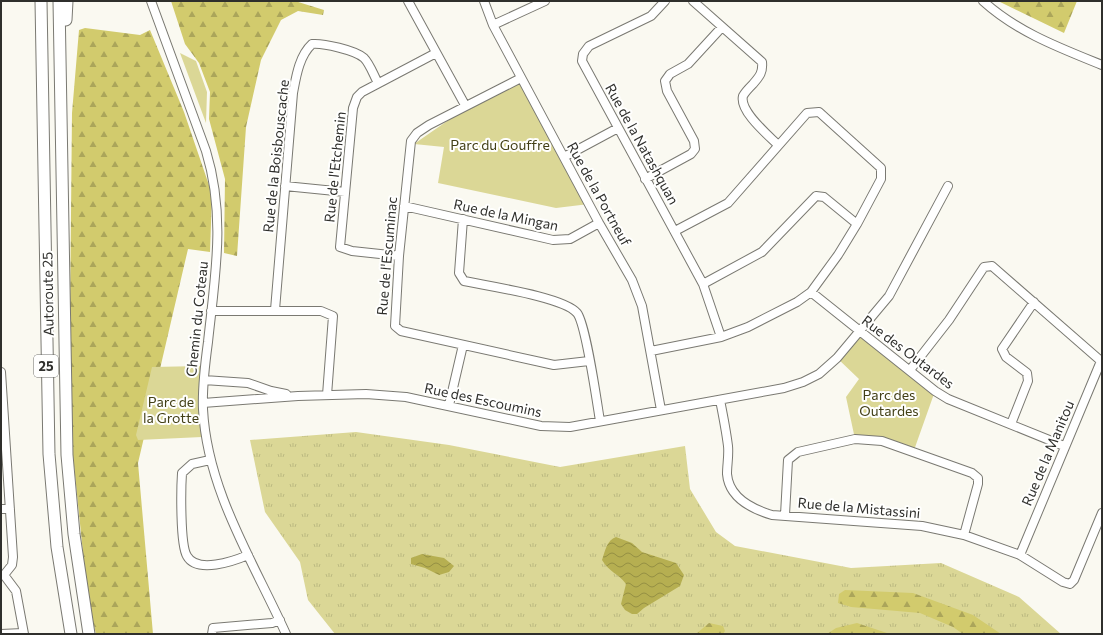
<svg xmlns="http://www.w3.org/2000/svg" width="1103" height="635" font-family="Commissioner,sans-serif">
	<defs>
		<pattern id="grass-tufts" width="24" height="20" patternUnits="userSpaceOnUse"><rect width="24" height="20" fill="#dbd796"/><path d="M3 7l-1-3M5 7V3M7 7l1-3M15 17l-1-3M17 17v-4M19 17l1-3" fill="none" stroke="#bcb981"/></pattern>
		<pattern id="forest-firs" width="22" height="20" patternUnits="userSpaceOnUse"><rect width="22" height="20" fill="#d2cb6d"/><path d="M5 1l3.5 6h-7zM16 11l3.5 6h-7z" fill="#aba55a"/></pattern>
		<pattern id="water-waves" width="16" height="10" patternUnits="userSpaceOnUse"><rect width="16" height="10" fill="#b6af51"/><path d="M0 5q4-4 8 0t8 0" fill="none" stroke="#948f43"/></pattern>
	</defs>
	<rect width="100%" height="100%" fill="#faf9f1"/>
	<path fill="url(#grass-tufts)" d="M 356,432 L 449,445 L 560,467 L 685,446 L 690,489 L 716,532 L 735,546 L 851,568 L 941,563 L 1019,597 L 1061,634 L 335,634 L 308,600 L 300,562 L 265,512 L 250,440 Z"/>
	<path fill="url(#forest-firs)" d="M 171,1 L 295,1 L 324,10 L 323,15 L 298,11 L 281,20 L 261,60 L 246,127 L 237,256 L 224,253 L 225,179 L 209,119 L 210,92 L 199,63 L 185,44 Z
		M 998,1 L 1077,1 L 1064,33 Z
		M 85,28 L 140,35 L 150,30 L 184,112 L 212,194 L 210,252 L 188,249 L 138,463 L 153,634 L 96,634 L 88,601 L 69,417 L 72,113 L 79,30 Z
		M 845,590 L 913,593 L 973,615 L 1001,634 L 963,634 L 953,627 L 920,613 L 851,607 L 838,603 L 839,594 Z
		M 709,623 L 723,626 L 725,631 L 723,634 L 696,634 Z
		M 857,623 L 890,634 L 827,634 L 836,628 Z"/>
	<path fill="#dbd796" d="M 180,53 L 196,61 L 207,92 L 206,123 Z
		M 520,80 L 589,204 L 556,208 L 438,183 L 444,147 L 414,144 L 466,108 Z
		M 858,331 L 935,391 L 913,453 L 882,441 L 855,439 L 846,397 L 859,379 L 837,358 Z
		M 201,366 L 200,416 L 202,437 L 138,440 L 136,435 L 152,367 Z"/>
	<path fill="url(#water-waves)" d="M 616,537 L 632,543 L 642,552 L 676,563 L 684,575 L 680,586 L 644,608 L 637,614 L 632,614 L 625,610 L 621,604 L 626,584 C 618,573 609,572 602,560 C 605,551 607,540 616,537 Z
		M 422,554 L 444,558 L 454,566 L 449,572 L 439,575 L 425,568 L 411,564 L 411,558 Z"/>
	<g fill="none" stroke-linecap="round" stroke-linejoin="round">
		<defs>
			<path id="minor" d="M 151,1 L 206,151 C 226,216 215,276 208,342 C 205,364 202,387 203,409 C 207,490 253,561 286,634
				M 408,1 L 465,105
				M 484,1 L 493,25 L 599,223 L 632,280 L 642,306 L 661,410
				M 665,1 L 651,16 L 589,46 L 583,54 L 582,61 L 703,284 L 721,337
				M 693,1 L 762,62 C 763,72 760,76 753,84 C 750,87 745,92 743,96 C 739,111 768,135 778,145
				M 983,1 C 1017,32 1060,48 1102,65
				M 493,25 L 545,1
				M 521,78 L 429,125 L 417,133 L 411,141 L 399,256 L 395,326 L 401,331 L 554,365 L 589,361
				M 564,157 L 618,128
				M 645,179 L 691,154 L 695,149 L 694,141 L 667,91 L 665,81 L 670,74 L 688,64 L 722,27
				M 285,186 L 345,192
				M 404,206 L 553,240 L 570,239 L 599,223
				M 463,219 L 459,273 L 464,281 C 487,286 564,297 577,313 C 586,324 597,403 600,421
				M 399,256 L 352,251 L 340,247 L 353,108 L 357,97 L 362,92 L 436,53
				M 703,284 L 762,252 L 816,196 L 824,197 L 857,224
				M 811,292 L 935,391 L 948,399 L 1064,446
				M 275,310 L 293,93 C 296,77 299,56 312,44 C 323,43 355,50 364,58 C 370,64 374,76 378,83
				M 211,311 L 321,311 L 333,316 L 327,395
				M 651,351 L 721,337 L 748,327 L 797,302 L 811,292 L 838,255 L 857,224 L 881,179 L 881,168 L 819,112 L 807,113 L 728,203 L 675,231
				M 910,370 L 949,320 L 984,267 L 992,266 L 1102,362
				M 1,372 L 13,557 L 12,565 L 4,575
				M 204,380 L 248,383 L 271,391 L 286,394
				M 720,400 C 723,415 726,430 728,446 C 729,455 727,465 727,474 C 729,498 752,509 772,515 L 922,526 L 964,535 L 1020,555 L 1063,582 L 1070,584 L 1074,580 L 1102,513
				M 203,403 L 298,396 L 366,394 L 406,397 L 541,426 L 570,427 L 784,388 L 803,382 L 819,374 L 837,358 L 889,296 L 948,186
				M 449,405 L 463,345
				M 1011,424 L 1028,381 L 1027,373 L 1006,357 L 1002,349 L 1034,302
				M 210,460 L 192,464 L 182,473 C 181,488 180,545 187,556 C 197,574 234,561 248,555
				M 1,509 L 10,509
				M 785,515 L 788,460 L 798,452 L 855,439 L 882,441 L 972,473 L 978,478 L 978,484 L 964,535
				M 1020,555 L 1101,361
				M 4,575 L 16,591 L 24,634
				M 1,634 L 23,633
				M 212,634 L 213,628 L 272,623 L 280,620"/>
			<path id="highway" d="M 41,1 L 49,454 L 57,547 L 71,634
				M 59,1 L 67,455 L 74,534 L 89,634
				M 66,20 L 67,1"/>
		</defs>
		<use href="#minor" stroke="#7a7972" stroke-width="10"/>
		<use href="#highway" stroke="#7a7972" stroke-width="13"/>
		<use href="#minor" stroke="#fff" stroke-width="8"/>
		<use href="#highway" stroke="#fff" stroke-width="11"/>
	</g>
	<g text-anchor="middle" stroke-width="4" stroke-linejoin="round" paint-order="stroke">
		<rect fill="#fffffe" stroke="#6d6d6b" stroke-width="1" x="34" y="355" width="24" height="22" rx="3"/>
		<g font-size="13" font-weight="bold" fill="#2f2f2c">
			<text x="46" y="371">25</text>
		</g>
		<g font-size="14" fill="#2f2f2c" stroke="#fffffe">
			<text transform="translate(642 144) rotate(61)" y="5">Rue de la Natashquan</text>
			<text transform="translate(276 156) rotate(-84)" y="5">Rue de la Boisbouscache</text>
			<text transform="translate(335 167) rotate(-84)" y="5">Rue de l'Etchemin</text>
			<text transform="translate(599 194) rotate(61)" y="5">Rue de la Portneuf</text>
			<text transform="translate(506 215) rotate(12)" y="5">Rue de la Mingan</text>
			<text transform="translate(387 256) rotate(-85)" y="5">Rue de l'Escuminac</text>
			<text transform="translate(48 294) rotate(-91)" y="5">Autoroute 25</text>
			<text transform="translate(197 319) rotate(-84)" y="5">Chemin du Coteau</text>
			<text transform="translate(908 352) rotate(37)" y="5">Rue des Outardes</text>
			<text transform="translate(483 400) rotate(12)" y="5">Rue des Escoumins</text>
			<text transform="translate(1048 453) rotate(-67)" y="5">Rue de la Manitou</text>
			<text transform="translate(859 508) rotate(5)" y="5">Rue de la Mistassini</text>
		</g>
		<g font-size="14" fill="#423f16" stroke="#fffffe">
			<text x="500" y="150">Parc du Gouffre</text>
			<text x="889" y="400">Parc des<tspan x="889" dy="16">Outardes</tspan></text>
			<text x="171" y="407">Parc de<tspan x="171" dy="16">la Grotte</tspan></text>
		</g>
	</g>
	<rect width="1103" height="635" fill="none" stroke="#2f2f2c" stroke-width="4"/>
</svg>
